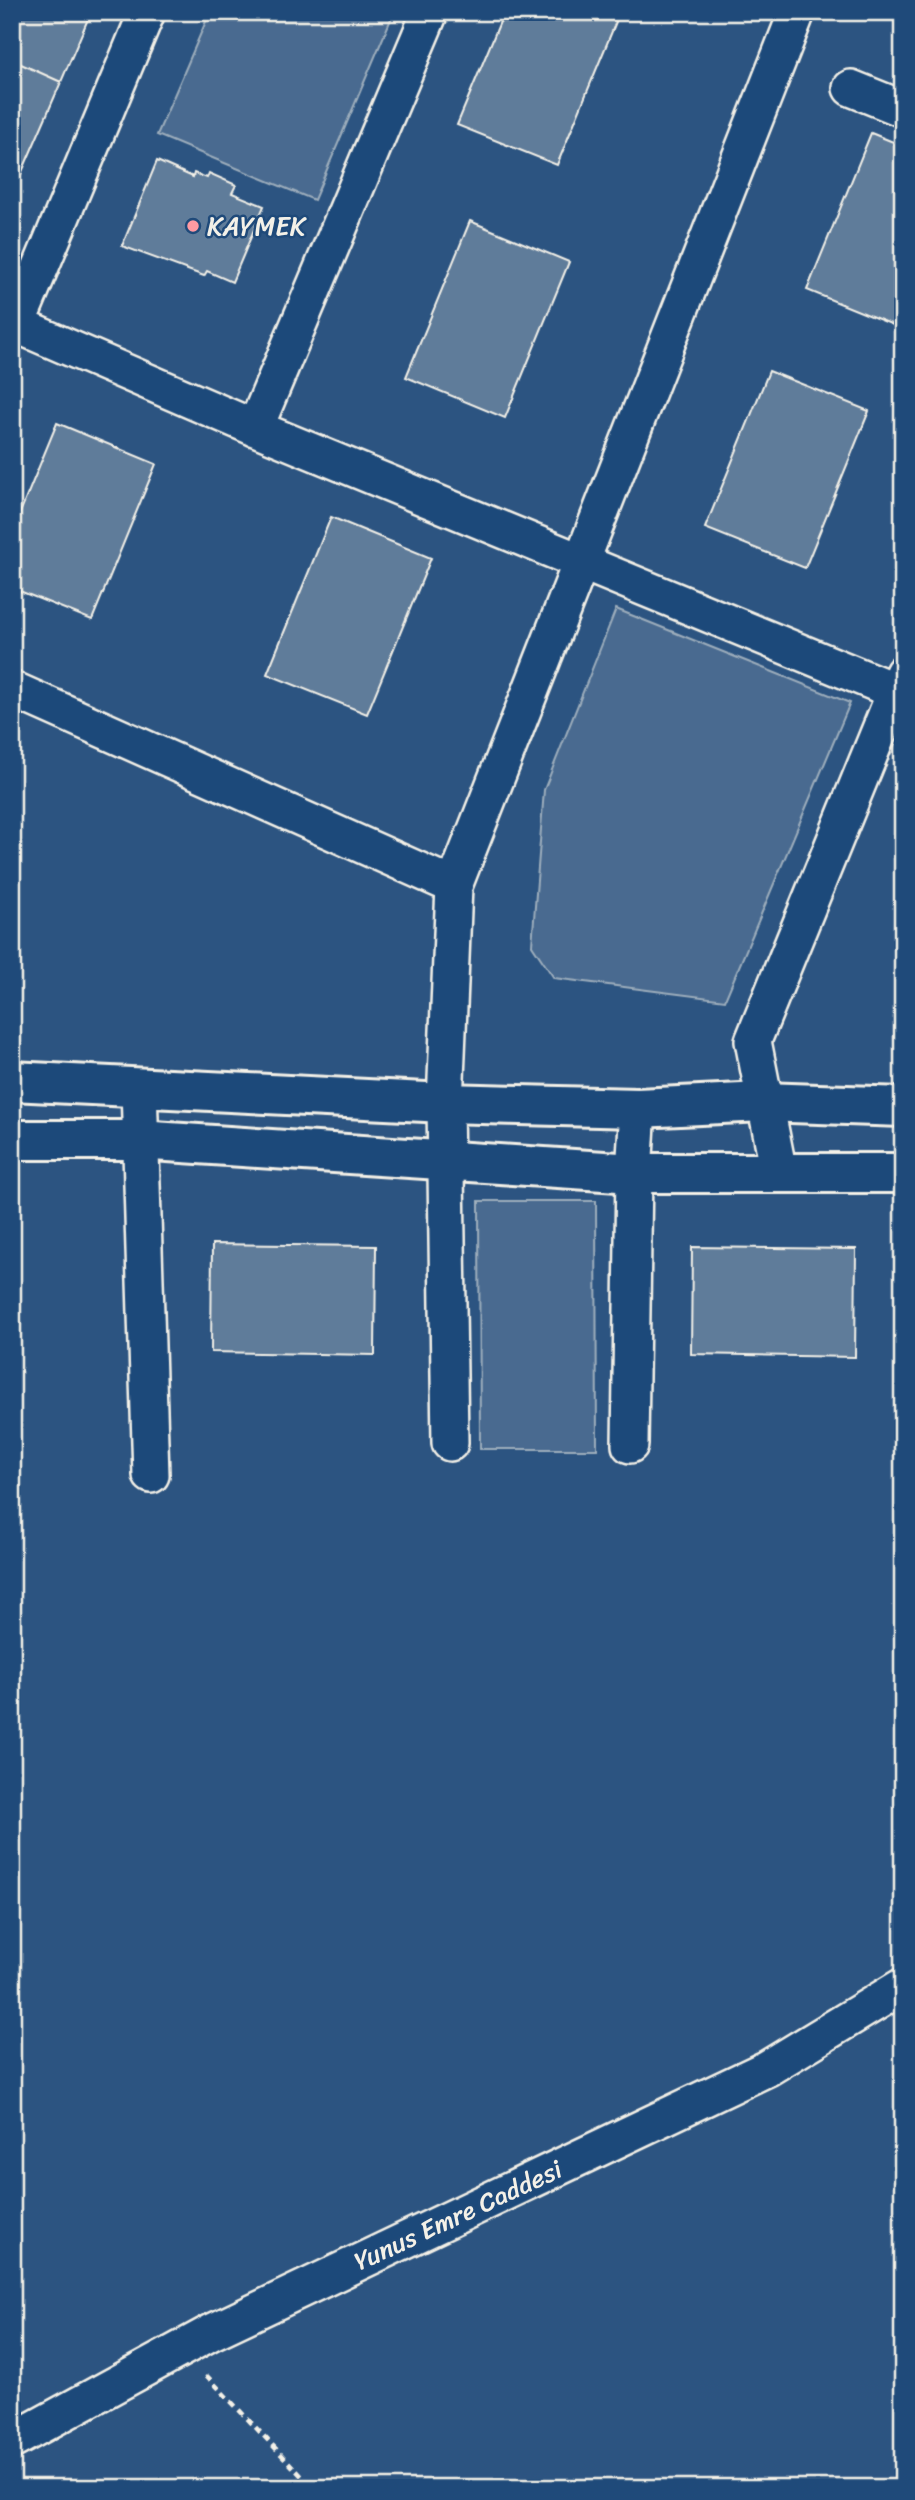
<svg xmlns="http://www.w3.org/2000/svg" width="915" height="2500" font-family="Sriracha,sans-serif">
	<rect width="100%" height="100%" fill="#2c5481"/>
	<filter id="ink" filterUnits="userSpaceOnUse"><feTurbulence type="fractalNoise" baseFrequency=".0143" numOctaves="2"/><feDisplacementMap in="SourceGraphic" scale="14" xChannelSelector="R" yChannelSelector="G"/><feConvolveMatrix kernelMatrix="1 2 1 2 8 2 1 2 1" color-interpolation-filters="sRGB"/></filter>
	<g filter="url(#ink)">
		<path fill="#496b90" stroke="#9eaebc" stroke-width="2" d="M 210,12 L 394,12 L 314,200 L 157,135 Z
			M 616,609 L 850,703 L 725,1000 L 554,978 L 532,945 L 544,790 Z
			M 479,1201 L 596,1201 L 597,1449 L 480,1449 Z"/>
		<path fill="#5e7b9a" stroke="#f4f1e8" stroke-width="2" d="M 12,12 L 91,12 L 61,82 L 12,60 Z
			M 504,12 L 620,12 L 557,165 L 457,125 Z
			M 12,60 L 61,82 L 12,195 Z
			M 871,133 L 903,146 L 903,329 L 807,290 Z
			M 157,161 L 193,177 L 194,173 L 207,178 L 209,173 L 236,185 L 232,193 L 264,206 L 232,282 L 207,271 L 204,276 L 122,246 Z
			M 470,221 L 569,262 L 505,418 L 406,377 Z
			M 769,371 L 869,411 L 805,568 L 705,528 Z
			M 57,423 L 156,464 L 92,620 L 12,588 L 12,532 Z
			M 331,517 L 431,558 L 367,714 L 267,674 Z
			M 212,1244 L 376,1246 L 375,1355 L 211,1352 Z
			M 692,1247 L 856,1249 L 855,1357 L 691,1354 Z"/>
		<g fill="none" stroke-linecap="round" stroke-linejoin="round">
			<defs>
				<path id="minor" d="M 851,88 L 903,109
					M 12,323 L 255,428 L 895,691
					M 17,324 L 147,12
					M 255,428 L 430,12
					M 12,689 L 454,886
					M 139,1087 L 151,1475
					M 779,1173 L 753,1041 L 903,673
					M 450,1443 L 445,1103 L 454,886 L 797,12
					M 630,1445 L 634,1173 L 638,1108
					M 12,2441 L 212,2332 L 768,2068 L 903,1986"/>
				<path id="secondary" d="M 12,1081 L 445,1103 L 638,1108 L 763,1102 L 903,1107
					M 12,1140 L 138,1140 L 634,1173 L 903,1173"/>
			</defs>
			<use href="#minor" stroke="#f4f1e8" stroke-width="40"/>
			<use href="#secondary" stroke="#f4f1e8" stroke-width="44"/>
			<path stroke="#f4f1e8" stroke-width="4.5" stroke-dasharray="7 5" stroke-linecap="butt" d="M 206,2375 L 313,2488"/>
			<use href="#minor" stroke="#1f4a7a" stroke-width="35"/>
			<use href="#secondary" stroke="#1f4a7a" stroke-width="38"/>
		</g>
	</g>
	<circle fill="#ff9aa2" stroke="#1f4a7a" stroke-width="2.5" cx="193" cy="226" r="7"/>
	<g text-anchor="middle" stroke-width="5" stroke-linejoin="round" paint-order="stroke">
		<g font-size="26" fill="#f4f1e8" stroke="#1f4a7a" text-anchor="start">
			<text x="207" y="235">KAYMEK</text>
		</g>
		<g font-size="26" fill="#f4f1e8" stroke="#1f4a7a">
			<text transform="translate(458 2215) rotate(-25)" y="9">Yunus Emre Caddesi</text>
		</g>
	</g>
	<rect width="915" height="2500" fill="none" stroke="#1f4a7a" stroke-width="42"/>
	<rect x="21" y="21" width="873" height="2458" fill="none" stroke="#f4f1e8" stroke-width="2.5" filter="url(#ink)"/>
</svg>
